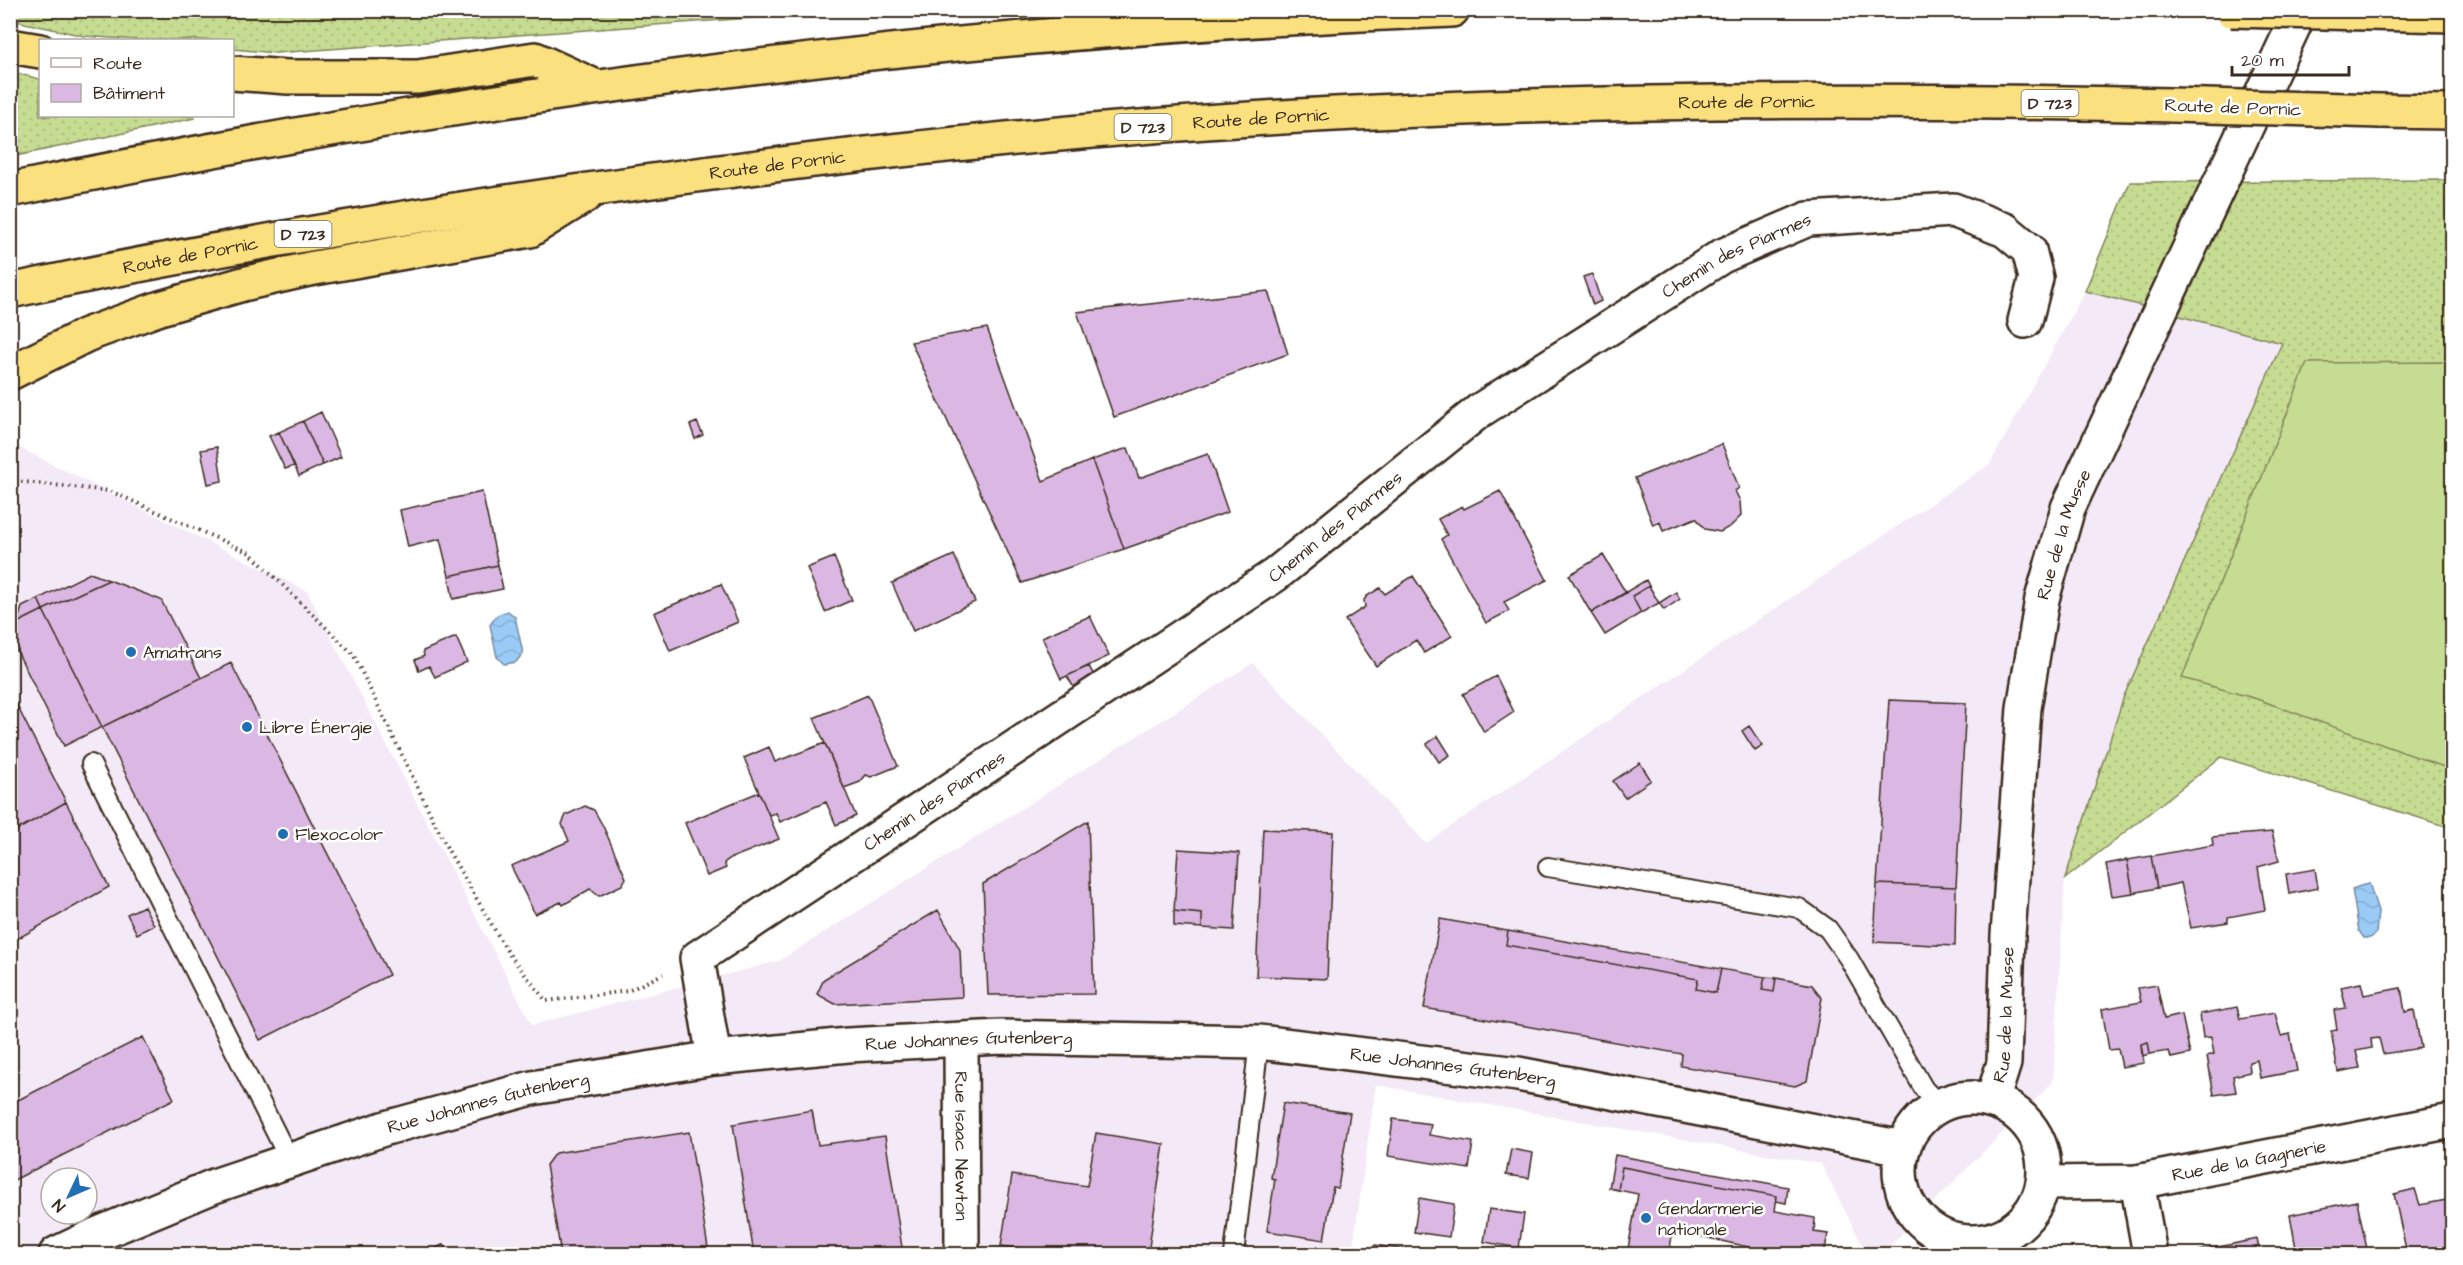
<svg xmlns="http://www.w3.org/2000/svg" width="2463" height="1265" font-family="'Architects Daughter',sans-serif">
	<defs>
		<pattern id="grass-dots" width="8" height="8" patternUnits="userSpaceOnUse" patternTransform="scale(1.5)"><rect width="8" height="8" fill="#c6dc92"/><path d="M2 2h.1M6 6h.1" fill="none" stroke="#abbd7d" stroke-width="1.8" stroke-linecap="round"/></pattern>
		<pattern id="water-waves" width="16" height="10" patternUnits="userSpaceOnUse" patternTransform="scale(1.5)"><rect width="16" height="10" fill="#99cbf6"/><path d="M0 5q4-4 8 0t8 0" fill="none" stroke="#85aed2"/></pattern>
	</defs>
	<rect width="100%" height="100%" fill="#fff"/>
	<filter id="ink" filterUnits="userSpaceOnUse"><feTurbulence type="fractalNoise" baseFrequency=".0167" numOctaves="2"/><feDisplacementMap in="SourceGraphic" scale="12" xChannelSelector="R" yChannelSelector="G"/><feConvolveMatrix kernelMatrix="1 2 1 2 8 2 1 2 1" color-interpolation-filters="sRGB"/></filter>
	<g filter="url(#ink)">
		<path fill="#f4eaf7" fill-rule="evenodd" d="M 2085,291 L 2282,342 L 2124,696 L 2065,879 L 2053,1082 L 1882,1254 L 1867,1254 L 1821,1164 L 1376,1085 L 1352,1254 L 11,1254 L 10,443 L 307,591 L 532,1025 L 779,961 L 1253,663 L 1426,843 L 1990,464 ZM 51,1178 L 87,1178 L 87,1214 L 51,1214 Z"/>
		<path fill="url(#grass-dots)" stroke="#808358" stroke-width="1.5" d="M 11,10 L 844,10 L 844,11 L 275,53 L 233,49 L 232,40 L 137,40 L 84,36 L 11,20 Z
			M 10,72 L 40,79 L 40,116 L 194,116 L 195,118 L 11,157 Z
			M 2452,180 L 2452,828 L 2221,757 L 2065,879 L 2124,696 L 2282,343 L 2085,291 L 2130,182 Z"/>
		<path fill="#c6dc92" stroke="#808358" stroke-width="1.5" d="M 2452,362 L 2452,770 L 2257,699 L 2182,678 L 2307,363 Z"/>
		<path fill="url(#water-waves)" stroke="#738ba0" stroke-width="1.5" d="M 508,611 L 515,617 L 523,653 L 516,662 L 504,664 L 497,657 L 490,625 L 497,615 Z
			M 2369,883 L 2378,911 L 2376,934 L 2370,938 L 2364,938 L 2359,931 L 2352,889 Z"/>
		<path fill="#dab8e3" stroke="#3b2a1e" stroke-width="1.5" d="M 1592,274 L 1601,301 L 1593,305 L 1583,277 Z
			M 1268,291 L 1288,354 L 1114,417 L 1077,312 Z
			M 987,328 L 1043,481 L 1092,460 L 1124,549 L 1022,583 L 911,342 Z
			M 321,412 L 341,457 L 323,465 L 303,421 Z
			M 303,421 L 323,465 L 299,476 L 279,432 Z
			M 697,422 L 703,435 L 695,439 L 690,425 Z
			M 279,432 L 294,466 L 285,469 L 269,436 Z
			M 1722,444 L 1739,488 L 1735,491 L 1740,501 L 1741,516 L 1731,526 L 1720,532 L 1705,529 L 1696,518 L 1663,531 L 1660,522 L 1653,525 L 1635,478 Z
			M 217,447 L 222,481 L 208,484 L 201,450 Z
			M 1128,448 L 1139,478 L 1208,454 L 1228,512 L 1124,549 L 1092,460 Z
			M 1500,491 L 1547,580 L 1504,602 L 1509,611 L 1486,623 L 1441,539 L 1447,535 L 1438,519 L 1462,506 L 1464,509 Z
			M 482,492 L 498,565 L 449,576 L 440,539 L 408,547 L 400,510 Z
			M 954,555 L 975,602 L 913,631 L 892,583 Z
			M 1603,555 L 1626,593 L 1591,613 L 1569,575 Z
			M 834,557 L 852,600 L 825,612 L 807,568 Z
			M 498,565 L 503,589 L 453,599 L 449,576 Z
			M 90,573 L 109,580 L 43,610 L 38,599 Z
			M 1413,576 L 1452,636 L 1424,653 L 1416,640 L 1376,666 L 1345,620 L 1365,607 L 1364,600 L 1367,596 L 1380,588 L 1385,594 Z
			M 109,580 L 161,600 L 201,678 L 102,727 L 43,610 Z
			M 1646,580 L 1649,586 L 1632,596 L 1641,613 L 1605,635 L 1591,613 Z
			M 721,584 L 738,622 L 670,651 L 654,613 Z
			M 1649,586 L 1659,603 L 1641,613 L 1632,596 Z
			M 1676,592 L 1680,599 L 1664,610 L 1659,603 Z
			M 38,599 L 43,610 L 17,623 L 22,607 Z
			M 43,610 L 102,727 L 64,746 L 12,641 L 17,623 Z
			M 1090,616 L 1109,656 L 1061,679 L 1042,637 Z
			M 456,637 L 467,662 L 435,677 L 429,666 L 419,671 L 415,660 L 424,656 L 423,651 Z
			M 231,663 L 389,975 L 260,1040 L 102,727 Z
			M 1089,666 L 1095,678 L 1074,688 L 1067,676 Z
			M 1496,676 L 1514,712 L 1484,732 L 1463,694 Z
			M 10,692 L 66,802 L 10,834 Z
			M 868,695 L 898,766 L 871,777 L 866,775 L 860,782 L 844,788 L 814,718 Z
			M 1889,700 L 1966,703 L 1956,887 L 1877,884 Z
			M 1749,726 L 1763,746 L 1755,751 L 1742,731 Z
			M 1438,736 L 1450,755 L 1439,762 L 1427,744 Z
			M 825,743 L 856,816 L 836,825 L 826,802 L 780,822 L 776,813 L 769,815 L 744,758 L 769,747 L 775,762 Z
			M 1640,763 L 1651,780 L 1625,798 L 1613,781 Z
			M 759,792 L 779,839 L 729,859 L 724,863 L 726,868 L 707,876 L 685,823 Z
			M 66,802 L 109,887 L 10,943 L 10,834 Z
			M 585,806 L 594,810 L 603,826 L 626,878 L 622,885 L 599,896 L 590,889 L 563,905 L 561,902 L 535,914 L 511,866 L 569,841 L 562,824 L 566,815 Z
			M 1088,821 L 1094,994 L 988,995 L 983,884 Z
			M 1263,829 L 1333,832 L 1327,979 L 1256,976 Z
			M 2272,832 L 2279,861 L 2258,867 L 2265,910 L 2228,917 L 2228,922 L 2191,928 L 2181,883 L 2157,888 L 2151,856 L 2213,845 L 2212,837 Z
			M 1178,849 L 1239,853 L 1234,930 L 1202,928 L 1202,914 L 1174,911 Z
			M 2151,856 L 2157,888 L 2133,893 L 2127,860 Z
			M 2127,860 L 2133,893 L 2112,896 L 2106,864 Z
			M 2315,869 L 2318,888 L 2289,894 L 2286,874 Z
			M 1877,884 L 1956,887 L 1955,946 L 1874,942 Z
			M 144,906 L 154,925 L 137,934 L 127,914 Z
			M 938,910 L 960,950 L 962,997 L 835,1004 L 817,994 L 824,979 Z
			M 1174,911 L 1202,914 L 1202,928 L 1174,926 Z
			M 1440,919 L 1508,931 L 1506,945 L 1698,979 L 1696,989 L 1716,993 L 1721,969 L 1765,977 L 1762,990 L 1774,992 L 1776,978 L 1812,985 L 1822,998 L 1807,1081 L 1795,1086 L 1681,1066 L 1682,1054 L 1424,1008 Z
			M 1508,931 L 1721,969 L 1716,993 L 1696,989 L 1698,979 L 1506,945 Z
			M 1765,977 L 1776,978 L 1774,992 L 1762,990 Z
			M 2361,983 L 2364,995 L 2401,988 L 2405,1012 L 2414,1010 L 2421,1048 L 2383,1054 L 2379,1038 L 2371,1039 L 2372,1048 L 2356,1051 L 2360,1068 L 2338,1072 L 2331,1031 L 2337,1030 L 2334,1010 L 2346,1008 L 2341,987 Z
			M 2157,985 L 2164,1019 L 2182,1015 L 2190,1054 L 2171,1058 L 2169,1051 L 2150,1054 L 2148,1042 L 2141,1044 L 2144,1063 L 2122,1067 L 2118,1049 L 2109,1050 L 2102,1009 L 2141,1002 L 2138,988 Z
			M 2237,1007 L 2240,1019 L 2275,1013 L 2281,1036 L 2290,1034 L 2297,1071 L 2260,1078 L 2257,1060 L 2249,1062 L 2250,1072 L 2233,1076 L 2236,1092 L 2214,1095 L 2207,1056 L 2214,1054 L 2211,1037 L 2203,1038 L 2200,1014 Z
			M 143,1037 L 174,1099 L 10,1182 L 10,1104 Z
			M 2148,1042 L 2150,1054 L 2142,1056 L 2141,1044 Z
			M 1283,1103 L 1350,1113 L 1338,1188 L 1333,1187 L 1324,1240 L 1267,1231 L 1275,1179 L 1271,1178 Z
			M 812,1110 L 818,1145 L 885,1136 L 903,1254 L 754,1254 L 733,1124 Z
			M 1393,1119 L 1431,1124 L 1429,1135 L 1473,1142 L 1469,1169 L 1388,1156 Z
			M 689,1132 L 709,1254 L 561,1254 L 546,1165 L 555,1153 Z
			M 1096,1133 L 1164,1144 L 1148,1254 L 1060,1254 L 1001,1246 L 1012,1175 L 1087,1186 Z
			M 1511,1149 L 1533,1153 L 1529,1178 L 1506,1175 Z
			M 1615,1155 L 1788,1187 L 1786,1203 L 1776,1201 L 1777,1196 L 1622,1167 L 1618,1190 L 1609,1188 Z
			M 1622,1167 L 1777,1196 L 1775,1211 L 1815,1218 L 1814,1232 L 1828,1234 L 1824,1254 L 1760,1254 L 1761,1250 L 1673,1230 L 1669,1254 L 1627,1254 L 1638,1194 L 1618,1190 Z
			M 2415,1189 L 2420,1205 L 2452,1199 L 2452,1254 L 2407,1254 L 2394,1194 Z
			M 1419,1198 L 1454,1204 L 1449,1237 L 1414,1232 Z
			M 2357,1201 L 2367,1249 L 2346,1254 L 2297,1254 L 2290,1215 Z
			M 1489,1209 L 1524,1214 L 1519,1248 L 1484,1242 Z
			M 2257,1239 L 2260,1254 L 2200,1254 L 2199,1251 Z
			M 444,1244 L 450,1254 L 425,1254 Z
			M 1375,1245 L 1433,1254 L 1373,1254 Z"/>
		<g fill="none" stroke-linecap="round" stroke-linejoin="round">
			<defs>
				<path id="service" d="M 91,764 L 290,1161
					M 1548,867 L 1799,908 L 1828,929 L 1849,959 L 1924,1089 L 1940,1105
					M 1234,1254 L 1259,1042"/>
				<g id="minor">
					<path id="s1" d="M 961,1040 L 962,1254"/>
					<path id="s2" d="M 714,1058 L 697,958 L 1275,575 L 1479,411 L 1722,256 L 1808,219 L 1953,210 L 2005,230 L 2029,250 L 2036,278 L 2025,321"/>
					<path d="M 2137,1182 L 2150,1254"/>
					<path id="s3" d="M 56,1254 L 96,1235 L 214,1186 L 386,1128 L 532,1088 L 714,1058 L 848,1045 L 1001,1037 L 1259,1042 L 1518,1074 L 1903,1148"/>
				</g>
				<g id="tertiary">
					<circle cx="1972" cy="1170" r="72"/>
					<path id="s4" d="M 1992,1101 L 2004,1063 L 2008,935 L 2024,708 L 2042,599 L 2068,508 L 2301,10"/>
					<path id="s5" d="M 2043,1183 L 2137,1182 L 2452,1121"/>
				</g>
				<g id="trunk">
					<path d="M 2411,14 L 2452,15"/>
					<path d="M 10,46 L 40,51"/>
					<path d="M 232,73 L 288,77 L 418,77 L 535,59 L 594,86"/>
					<path d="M 2380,111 L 2452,112"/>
					<path d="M 10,190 C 485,91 967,29 1452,10"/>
					<path id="s6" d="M 10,291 C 182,254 354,225 527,199 C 808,157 1091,125 1375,112 C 1640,99 1907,99 2172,105"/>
					<path d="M 10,373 L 86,335 L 160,308 L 243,284 L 309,269 L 530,230 L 586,195"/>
				</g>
			</defs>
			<use href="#service" stroke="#3b2a1e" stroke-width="22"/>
			<use href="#minor" stroke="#3b2a1e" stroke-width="38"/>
			<use href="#tertiary" stroke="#3b2a1e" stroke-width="38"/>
			<use href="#trunk" stroke="#3b2a1e" stroke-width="38"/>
			<path stroke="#3b2a1e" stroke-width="4" stroke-dasharray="1.5 4.5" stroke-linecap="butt" d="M 10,484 L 15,481 L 110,491 L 250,553 L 353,654 L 448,850 L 509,954 L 546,1001 L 628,991 L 663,974"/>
			<use href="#service" stroke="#fff" stroke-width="18"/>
			<use href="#minor" stroke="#fff" stroke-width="33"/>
			<use href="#tertiary" stroke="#fff" stroke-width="33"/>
			<use href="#trunk" stroke="#fbe080" stroke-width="33"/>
			<defs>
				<path id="trunk-bridge" d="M 2231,10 L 2411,14
					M 2172,105 L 2380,111"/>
			</defs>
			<use href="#trunk-bridge" stroke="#3b2a1e" stroke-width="38" stroke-linecap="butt"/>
			<use href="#trunk-bridge" stroke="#fbe080" stroke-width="33"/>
		</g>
	</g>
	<g fill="#1f6fb2" stroke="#fff" stroke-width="2">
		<circle cx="131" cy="652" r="6"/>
		<circle cx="247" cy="727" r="6"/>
		<circle cx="283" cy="834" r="6"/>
		<circle cx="1646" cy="1218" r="6"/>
	</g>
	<g text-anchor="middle" stroke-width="5" stroke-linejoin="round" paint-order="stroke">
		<g fill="#fff" stroke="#766a62" stroke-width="1.5">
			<rect x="2021.5" y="90" width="57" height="26" rx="4.5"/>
			<rect x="1114.5" y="114" width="57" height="26" rx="4.5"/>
			<rect x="274.5" y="221" width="57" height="26" rx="4.5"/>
		</g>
		<g font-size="16" font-weight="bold" fill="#3b2a1e">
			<text x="2050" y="109">D 723</text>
			<text x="1143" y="133">D 723</text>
			<text x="303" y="240">D 723</text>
		</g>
		<g font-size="18" fill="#3b2a1e" stroke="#fff">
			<text dy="6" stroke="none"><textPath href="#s6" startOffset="1750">Route de Pornic</textPath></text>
			<text transform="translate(2233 107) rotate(2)" y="6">Route de Pornic</text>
			<text dy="6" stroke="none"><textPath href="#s6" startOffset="1264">Route de Pornic</textPath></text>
			<text dy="6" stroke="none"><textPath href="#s6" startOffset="778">Route de Pornic</textPath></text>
			<text dy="6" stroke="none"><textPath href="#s6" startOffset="184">Route de Pornic</textPath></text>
			<text dy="6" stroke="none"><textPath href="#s2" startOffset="1358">Chemin des Piarmes</textPath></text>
			<text dy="6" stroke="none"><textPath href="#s2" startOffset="872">Chemin des Piarmes</textPath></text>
			<text dy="6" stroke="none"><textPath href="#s4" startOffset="574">Rue de la Musse</textPath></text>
			<text dy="6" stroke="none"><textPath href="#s2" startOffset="386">Chemin des Piarmes</textPath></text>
			<text dy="6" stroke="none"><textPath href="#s4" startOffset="88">Rue de la Musse</textPath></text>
			<text dy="6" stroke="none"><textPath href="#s3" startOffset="945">Rue Johannes Gutenberg</textPath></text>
			<text dy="6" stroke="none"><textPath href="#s3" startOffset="1431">Rue Johannes Gutenberg</textPath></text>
			<text dy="6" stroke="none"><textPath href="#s3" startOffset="459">Rue Johannes Gutenberg</textPath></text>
			<text dy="6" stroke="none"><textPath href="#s1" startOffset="106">Rue Isaac Newton</textPath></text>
			<text dy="6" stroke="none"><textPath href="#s5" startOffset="208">Rue de la Gagnerie</textPath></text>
		</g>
		<g font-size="18" fill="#3b2a1e" stroke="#fff" text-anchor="start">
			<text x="143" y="658">Amatrans</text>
			<text x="259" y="733">Libre Énergie</text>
			<text x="295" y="840">Flexocolor</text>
			<text x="1658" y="1214">Gendarmerie<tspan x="1658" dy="21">nationale</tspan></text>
		</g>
	</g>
	<rect width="2463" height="1265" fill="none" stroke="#fff" stroke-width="36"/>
	<rect x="18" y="18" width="2427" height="1229" fill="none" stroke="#3b2a1e" stroke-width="2" filter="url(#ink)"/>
	<rect x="39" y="39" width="195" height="78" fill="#ffffff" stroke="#b1aaa5" stroke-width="1.5"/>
	<rect x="51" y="58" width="30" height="9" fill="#ffffff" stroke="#b1aaa5" stroke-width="1.5"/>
	<text x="93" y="69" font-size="18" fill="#3b2a1e">Route</text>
	<rect x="51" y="84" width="30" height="18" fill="#dab8e3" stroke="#b1aaa5" stroke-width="1.5"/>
	<text x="93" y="99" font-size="18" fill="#3b2a1e">Bâtiment</text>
	<g transform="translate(69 1196) rotate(226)"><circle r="28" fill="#ffffff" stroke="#b1aaa5" stroke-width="1.5"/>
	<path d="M0-4.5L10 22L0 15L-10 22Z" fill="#1f6fb2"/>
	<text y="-9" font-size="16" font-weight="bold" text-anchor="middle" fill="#3b2a1e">N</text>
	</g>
	<path d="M2232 66v9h117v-9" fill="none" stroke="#3b2a1e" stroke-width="3"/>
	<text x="2241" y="66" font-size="18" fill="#3b2a1e" stroke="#ffffff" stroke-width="4.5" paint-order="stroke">20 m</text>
</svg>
